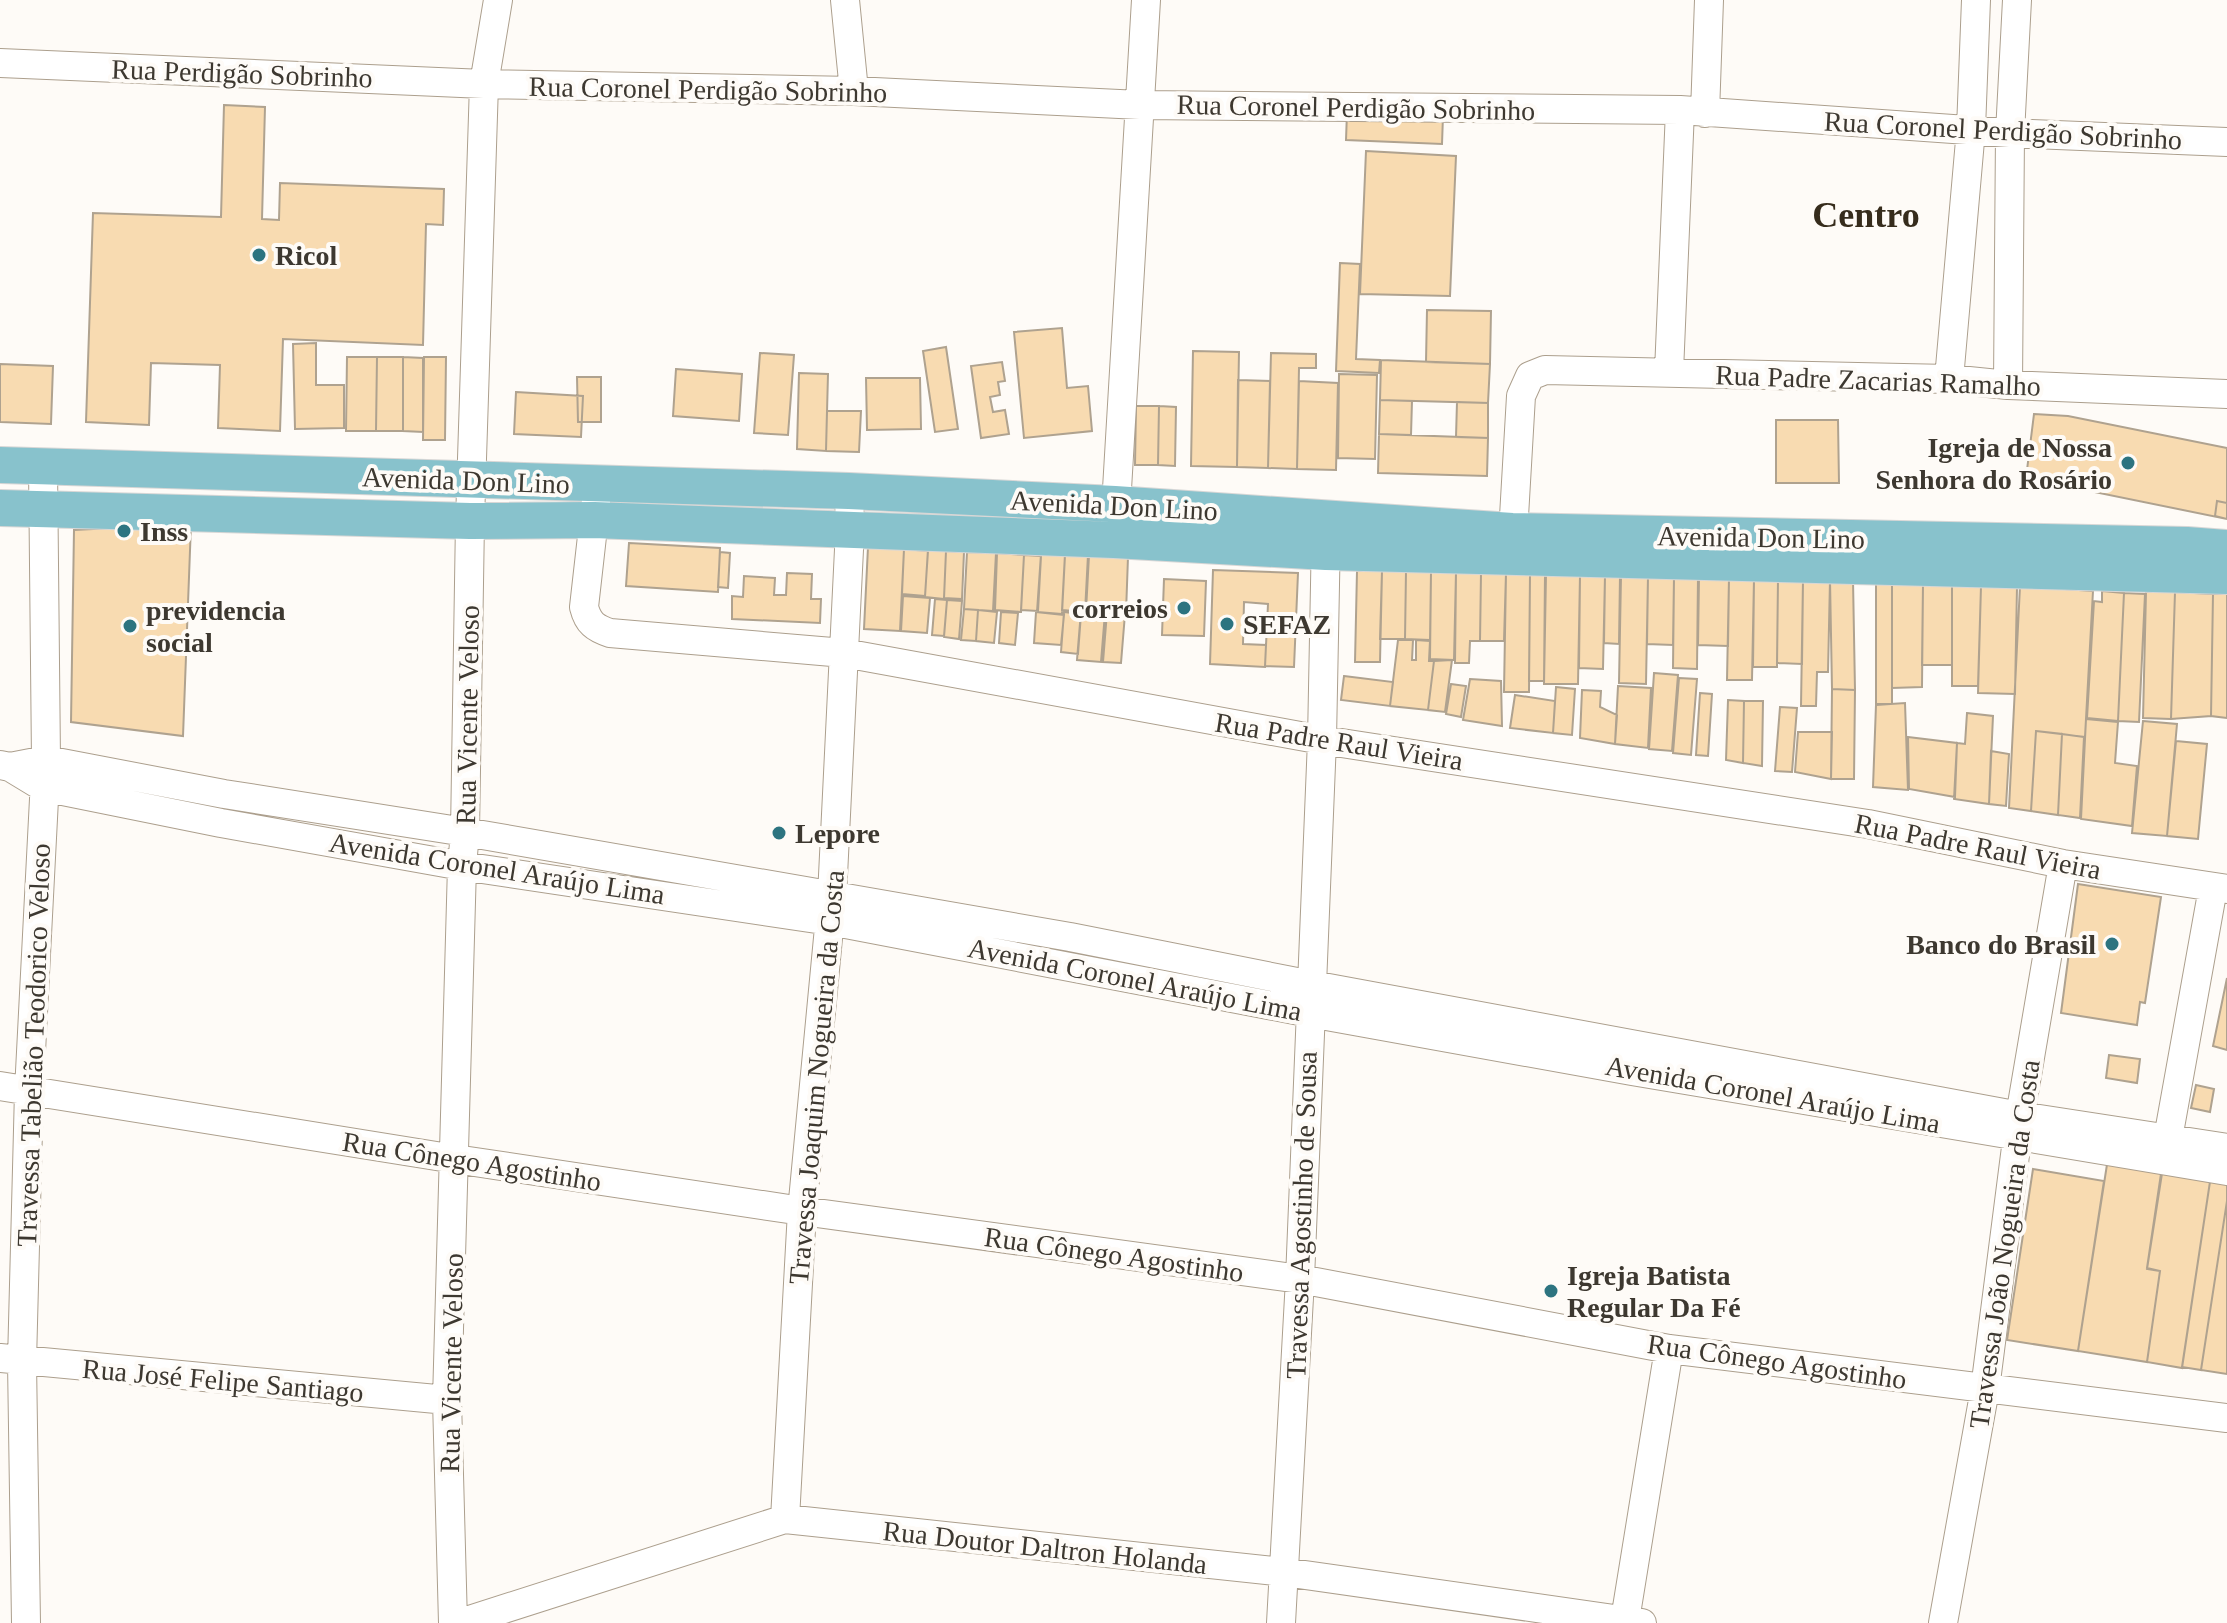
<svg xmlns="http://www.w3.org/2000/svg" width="2227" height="1623" font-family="'Times New Roman',serif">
	<rect width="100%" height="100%" fill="#fefbf7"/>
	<path fill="#f8dbb1" stroke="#afa28f" stroke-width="2" d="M 224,105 L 265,107 L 262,219 L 279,220 L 280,183 L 444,189 L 443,225 L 426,224 L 423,345 L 283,339 L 280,431 L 218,428 L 220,365 L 151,363 L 149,425 L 86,422 L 93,213 L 221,217 Z
		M 1347,112 L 1443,116 L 1442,144 L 1346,140 Z
		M 1366,151 L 1456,156 L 1450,296 L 1360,294 Z
		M 1340,263 L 1360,264 L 1356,359 L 1380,360 L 1379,373 L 1336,371 Z
		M 1427,310 L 1491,311 L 1490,364 L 1426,362 Z
		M 1062,328 L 1067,388 L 1088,386 L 1092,431 L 1024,438 L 1014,332 Z
		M 316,343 L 316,385 L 344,385 L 344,428 L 295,429 L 293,344 Z
		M 946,347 L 958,429 L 935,432 L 923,351 Z
		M 1193,351 L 1239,352 L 1237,467 L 1191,466 Z
		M 760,353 L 794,355 L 788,435 L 754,433 Z
		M 1271,353 L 1316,354 L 1316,368 L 1299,368 L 1297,469 L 1268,468 Z
		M 347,357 L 377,357 L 376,431 L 346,431 Z
		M 377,357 L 403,357 L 403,431 L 376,431 Z
		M 403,357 L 423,358 L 423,432 L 403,431 Z
		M 424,357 L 446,357 L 445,440 L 423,440 Z
		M 1381,360 L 1490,364 L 1488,403 L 1380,400 Z
		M 1002,362 L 1005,381 L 998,382 L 1000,395 L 990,397 L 993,412 L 1005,410 L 1009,434 L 981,438 L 971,366 Z
		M 0,364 L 53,366 L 51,424 L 0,422 Z
		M 676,369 L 742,374 L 739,421 L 673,416 Z
		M 799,373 L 828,374 L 826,451 L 797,449 Z
		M 1339,374 L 1377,375 L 1375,459 L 1338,458 Z
		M 577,377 L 601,377 L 601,422 L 578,422 Z
		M 866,378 L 920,378 L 921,429 L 867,430 Z
		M 1238,380 L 1270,381 L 1268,468 L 1237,467 Z
		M 1299,381 L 1338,383 L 1336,470 L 1297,469 Z
		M 516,392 L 583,396 L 581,437 L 514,434 Z
		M 1380,400 L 1412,401 L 1411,435 L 1379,434 Z
		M 1457,402 L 1488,403 L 1488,438 L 1456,437 Z
		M 1136,406 L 1159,406 L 1158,465 L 1135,465 Z
		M 1159,406 L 1176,407 L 1175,466 L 1158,465 Z
		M 827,411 L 861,411 L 859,452 L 826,451 Z
		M 2034,414 L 2068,416 L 2227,448 L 2227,519 L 2026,478 Z
		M 1776,420 L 1838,420 L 1839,483 L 1776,483 Z
		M 1379,434 L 1488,438 L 1487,476 L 1378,473 Z
		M 2217,501 L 2227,503 L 2227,519 L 2215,516 Z
		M 191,524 L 183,736 L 71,722 L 74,530 Z
		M 629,543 L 720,548 L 718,592 L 626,586 Z
		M 868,547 L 904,549 L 900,631 L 864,629 Z
		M 904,549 L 928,551 L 925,596 L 902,594 Z
		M 928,549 L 946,551 L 944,599 L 925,597 Z
		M 946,551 L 964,552 L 962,599 L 944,598 Z
		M 720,552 L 730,553 L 728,588 L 718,587 Z
		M 967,552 L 996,553 L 993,611 L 964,609 Z
		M 997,553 L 1024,555 L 1021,612 L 995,610 Z
		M 1041,554 L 1065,555 L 1062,614 L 1037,612 Z
		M 1065,554 L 1088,555 L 1085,612 L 1062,610 Z
		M 1024,555 L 1041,556 L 1038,611 L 1021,610 Z
		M 1089,555 L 1128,557 L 1126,613 L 1086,611 Z
		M 1213,570 L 1298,573 L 1294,667 L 1265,666 L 1268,604 L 1244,602 L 1243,644 L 1266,645 L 1265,667 L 1210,664 Z
		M 1357,571 L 1382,571 L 1380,662 L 1355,662 Z
		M 1382,571 L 1406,571 L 1405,639 L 1380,639 Z
		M 1406,571 L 1431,572 L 1430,640 L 1405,639 Z
		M 1431,572 L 1456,572 L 1454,660 L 1430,659 Z
		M 1456,572 L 1481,573 L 1480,641 L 1470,641 L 1469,663 L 1455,663 Z
		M 787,573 L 812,574 L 811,599 L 821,599 L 820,623 L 732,619 L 732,596 L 743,597 L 744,576 L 775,578 L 774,595 L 786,595 Z
		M 1481,573 L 1506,573 L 1504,641 L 1480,641 Z
		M 1506,573 L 1530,574 L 1529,692 L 1504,692 Z
		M 1530,574 L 1545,574 L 1544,681 L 1529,681 Z
		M 1546,574 L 1580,575 L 1578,684 L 1544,684 Z
		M 1580,575 L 1605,575 L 1603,669 L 1579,668 Z
		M 1605,575 L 1620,576 L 1619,644 L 1604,643 Z
		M 1621,576 L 1648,576 L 1646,684 L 1619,683 Z
		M 1648,576 L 1674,577 L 1673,645 L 1647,644 Z
		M 1674,577 L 1698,577 L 1697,669 L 1673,668 Z
		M 1699,577 L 1729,578 L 1728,646 L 1698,645 Z
		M 1729,578 L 1754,579 L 1752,680 L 1727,680 Z
		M 1164,579 L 1206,581 L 1204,636 L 1162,635 Z
		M 1754,579 L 1778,579 L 1777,667 L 1753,667 Z
		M 1778,579 L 1803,580 L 1802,664 L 1777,663 Z
		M 1803,580 L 1830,580 L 1828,672 L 1817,672 L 1816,706 L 1801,706 Z
		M 1830,580 L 1853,580 L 1855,690 L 1832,689 Z
		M 1876,582 L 1892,583 L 1892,704 L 1876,704 Z
		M 1892,583 L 1923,584 L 1922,687 L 1892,688 Z
		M 1923,584 L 1952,585 L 1952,665 L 1922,665 Z
		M 1952,585 L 1981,586 L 1978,686 L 1952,686 Z
		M 1981,586 L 2017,587 L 2015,694 L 1978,693 Z
		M 2020,586 L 2093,591 L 2085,737 L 2036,731 L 2031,811 L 2009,808 Z
		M 2102,591 L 2124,593 L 2118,721 L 2087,718 L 2094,601 L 2102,602 Z
		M 2146,592 L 2175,592 L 2171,719 L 2143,718 Z
		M 2175,592 L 2213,594 L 2211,716 L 2171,719 Z
		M 2124,593 L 2145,594 L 2139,722 L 2118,721 Z
		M 2213,594 L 2227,594 L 2227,718 L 2211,716 Z
		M 903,596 L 930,598 L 927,633 L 901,631 Z
		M 935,599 L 947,600 L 944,636 L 932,635 Z
		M 947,600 L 962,601 L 959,639 L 944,637 Z
		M 964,609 L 978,610 L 976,641 L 961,640 Z
		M 978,610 L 997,612 L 994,643 L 976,641 Z
		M 1081,611 L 1105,613 L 1101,662 L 1077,660 Z
		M 1001,612 L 1018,613 L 1015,645 L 999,643 Z
		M 1036,612 L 1064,615 L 1061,645 L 1034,643 Z
		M 1064,612 L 1081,614 L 1078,654 L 1061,652 Z
		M 1107,612 L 1125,614 L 1121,663 L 1103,662 Z
		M 1398,640 L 1413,640 L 1412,660 L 1416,660 L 1416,640 L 1430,641 L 1429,661 L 1434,661 L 1428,710 L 1390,706 Z
		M 1452,660 L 1445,712 L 1428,710 L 1434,661 Z
		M 1654,673 L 1678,675 L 1672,751 L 1649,749 Z
		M 1344,676 L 1393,682 L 1390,706 L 1341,700 Z
		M 1679,678 L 1697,679 L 1691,755 L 1673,753 Z
		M 1470,679 L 1501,681 L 1502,726 L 1463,720 Z
		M 1451,684 L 1466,686 L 1461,717 L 1446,714 Z
		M 1618,686 L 1651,688 L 1648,748 L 1615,744 Z
		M 1556,687 L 1575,689 L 1572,735 L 1553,733 Z
		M 1832,689 L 1855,690 L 1854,779 L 1831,779 Z
		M 1582,690 L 1601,691 L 1600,707 L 1617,715 L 1615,744 L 1580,738 Z
		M 1700,693 L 1712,694 L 1708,756 L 1696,755 Z
		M 1515,695 L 1555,701 L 1553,733 L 1510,728 Z
		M 1728,700 L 1744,701 L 1743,763 L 1726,760 Z
		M 1744,701 L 1763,701 L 1762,766 L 1743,763 Z
		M 1905,703 L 1908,790 L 1873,787 L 1876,705 Z
		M 1780,707 L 1797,708 L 1792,772 L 1775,771 Z
		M 1967,713 L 1993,716 L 1989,804 L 1954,799 L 1957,743 L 1965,744 Z
		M 2086,719 L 2118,722 L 2115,763 L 2137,766 L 2132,826 L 2081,819 Z
		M 2143,721 L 2177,724 L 2167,836 L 2132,833 Z
		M 2036,731 L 2062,734 L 2058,815 L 2031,811 Z
		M 1798,732 L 1832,732 L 1831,779 L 1795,772 Z
		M 2062,734 L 2084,737 L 2080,818 L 2058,815 Z
		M 1908,737 L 1957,743 L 1955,797 L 1909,789 Z
		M 2176,741 L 2207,744 L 2198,839 L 2167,836 Z
		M 1991,751 L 2009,754 L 2006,806 L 1989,804 Z
		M 2078,884 L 2161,897 L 2145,1003 L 2140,1002 L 2137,1025 L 2061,1013 Z
		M 2227,978 L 2227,1050 L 2213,1046 Z
		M 2109,1055 L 2140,1059 L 2137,1083 L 2106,1078 Z
		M 2196,1085 L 2214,1089 L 2210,1112 L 2191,1108 Z
		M 2108,1158 L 2162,1167 L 2147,1268 L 2160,1271 L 2147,1362 L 2078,1351 Z
		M 2163,1167 L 2211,1175 L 2182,1368 L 2147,1362 L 2160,1271 L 2147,1269 Z
		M 2033,1169 L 2104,1181 L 2078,1351 L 2007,1340 Z
		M 2211,1175 L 2227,1177 L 2227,1201 L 2201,1370 L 2182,1367 Z
		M 2227,1201 L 2227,1374 L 2201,1370 Z"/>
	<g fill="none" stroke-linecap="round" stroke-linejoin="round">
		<defs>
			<path id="minor" d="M 845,0 L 854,91
				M 0,63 L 484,84 L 854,91 L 1140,105 L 1680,110 L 2010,133 L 2227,142
				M 1705,113 L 1709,0
				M 1669,372 L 1680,110
				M 1949,379 L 1971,129 L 1976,0
				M 2008,385 L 2010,133 L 2017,0
				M 596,501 L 584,607 C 588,623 595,628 610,633 L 844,653 L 1322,740 L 1868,824 L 2063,864 L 2227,889
				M 1115,523 L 1146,0
				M 1512,551 L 1521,396 L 1530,376 L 1545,370 L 1949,379 L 2008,385 L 2227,394
				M 0,765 L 10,767 L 43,787 L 221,823 L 462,866 L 830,921 L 1310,1013 L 1632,1071 L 2227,1171
				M 10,767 L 46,760 L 224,794 L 465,832 L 1070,937 L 1312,985 L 2020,1116 L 2227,1148
				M 0,1086 L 455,1159 L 802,1211 L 1300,1279 L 1669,1349 L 2227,1418
				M 2165,1155 L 2213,888
				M 0,1358 L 447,1400
				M 785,1519 L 802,1211 L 832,896 L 850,529 L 849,491
				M 1625,1620 L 1669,1349
				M 26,1623 L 22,1362 L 29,1091 L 46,760 L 43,466
				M 453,1623 L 447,1400 L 462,866 L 465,832 L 470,521 L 484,84 L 498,0
				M 460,1623 L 785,1519 L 1284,1572 L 1642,1623
				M 1281,1623 L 1300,1279 L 1322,740 L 1326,533
				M 1943,1623 L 1985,1389 L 2020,1116 L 2063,864"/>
			<path id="major" d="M 0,465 L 849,491 L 1115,504 L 1512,531 L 2187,545 L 2227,548
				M 0,508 L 470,521 L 594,520 L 1114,540 L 1326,552 L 2227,576"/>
		</defs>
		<use href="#minor" stroke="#ac9f8d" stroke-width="30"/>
		<use href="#major" stroke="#d8d7d6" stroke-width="38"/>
		<use href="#minor" stroke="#fff" stroke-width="28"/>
		<use href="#major" stroke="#88c2cc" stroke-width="36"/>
	</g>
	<g fill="#2d7480" stroke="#fefbf7" stroke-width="3">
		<circle cx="259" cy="255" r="8"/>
		<circle cx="2128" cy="463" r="8"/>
		<circle cx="124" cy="531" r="8"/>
		<circle cx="1184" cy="608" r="8"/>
		<circle cx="1227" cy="624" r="8"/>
		<circle cx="130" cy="626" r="8"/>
		<circle cx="779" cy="833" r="8"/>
		<circle cx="2112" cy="944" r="8"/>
		<circle cx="1551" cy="1291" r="8"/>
	</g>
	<g text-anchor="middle" stroke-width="8" stroke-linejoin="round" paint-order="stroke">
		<g font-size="28" fill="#3d3830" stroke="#fefbf7">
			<text transform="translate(242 73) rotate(2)" y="10">Rua Perdigão Sobrinho</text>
			<text transform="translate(708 89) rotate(1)" y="10">Rua Coronel Perdigão Sobrinho</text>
			<text transform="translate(1356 107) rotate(1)" y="10">Rua Coronel Perdigão Sobrinho</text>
			<text transform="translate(2003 130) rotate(3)" y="10">Rua Coronel Perdigão Sobrinho</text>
			<text transform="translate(1878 380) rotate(2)" y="10">Rua Padre Zacarias Ramalho</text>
			<text transform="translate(466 480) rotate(2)" y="10">Avenida Don Lino</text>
			<text transform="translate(1114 505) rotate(3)" y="10">Avenida Don Lino</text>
			<text transform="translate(1761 537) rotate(1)" y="10">Avenida Don Lino</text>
			<text transform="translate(467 715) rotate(-89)" y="10">Rua Vicente Veloso</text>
			<text transform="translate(1339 741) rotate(9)" y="10">Rua Padre Raul Vieira</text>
			<text transform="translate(1978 846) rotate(11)" y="10">Rua Padre Raul Vieira</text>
			<text transform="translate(497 868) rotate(9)" y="10">Avenida Coronel Araújo Lima</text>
			<text transform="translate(1135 979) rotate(11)" y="10">Avenida Coronel Araújo Lima</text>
			<text transform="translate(33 1045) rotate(-88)" y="10">Travessa Tabelião Teodorico Veloso</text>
			<text transform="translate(816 1077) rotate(-85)" y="10">Travessa Joaquim Nogueira da Costa</text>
			<text transform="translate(1773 1094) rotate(10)" y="10">Avenida Coronel Araújo Lima</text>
			<text transform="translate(472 1161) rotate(9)" y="10">Rua Cônego Agostinho</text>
			<text transform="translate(1301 1215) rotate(-88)" y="10">Travessa Agostinho de Sousa</text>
			<text transform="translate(2004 1244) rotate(-82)" y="10">Travessa João Nogueira da Costa</text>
			<text transform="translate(1114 1254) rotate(8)" y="10">Rua Cônego Agostinho</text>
			<text transform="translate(1777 1361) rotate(8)" y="10">Rua Cônego Agostinho</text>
			<text transform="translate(451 1363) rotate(-89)" y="10">Rua Vicente Veloso</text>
			<text transform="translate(223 1380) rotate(5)" y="10">Rua José Felipe Santiago</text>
			<text transform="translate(1045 1547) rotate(6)" y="10">Rua Doutor Daltron Holanda</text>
		</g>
		<g font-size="28" font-weight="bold" fill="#3d3830" stroke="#fefbf7" text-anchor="start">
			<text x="275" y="265">Ricol</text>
			<text x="2112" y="457" text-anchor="end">Igreja de Nossa<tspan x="2112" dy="32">Senhora do Rosário</tspan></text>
			<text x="140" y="541">Inss</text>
			<text x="1168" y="618" text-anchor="end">correios</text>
			<text x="146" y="620">previdencia<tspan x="146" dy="32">social</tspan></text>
			<text x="1243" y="634">SEFAZ</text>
			<text x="795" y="843">Lepore</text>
			<text x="2096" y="954" text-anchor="end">Banco do Brasil</text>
			<text x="1567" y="1285">Igreja Batista<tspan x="1567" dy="32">Regular Da Fé</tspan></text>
		</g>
		<g font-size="36" font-weight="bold" fill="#362c1c" stroke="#fefbf7">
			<text x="1866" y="227">Centro</text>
		</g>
	</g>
</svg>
